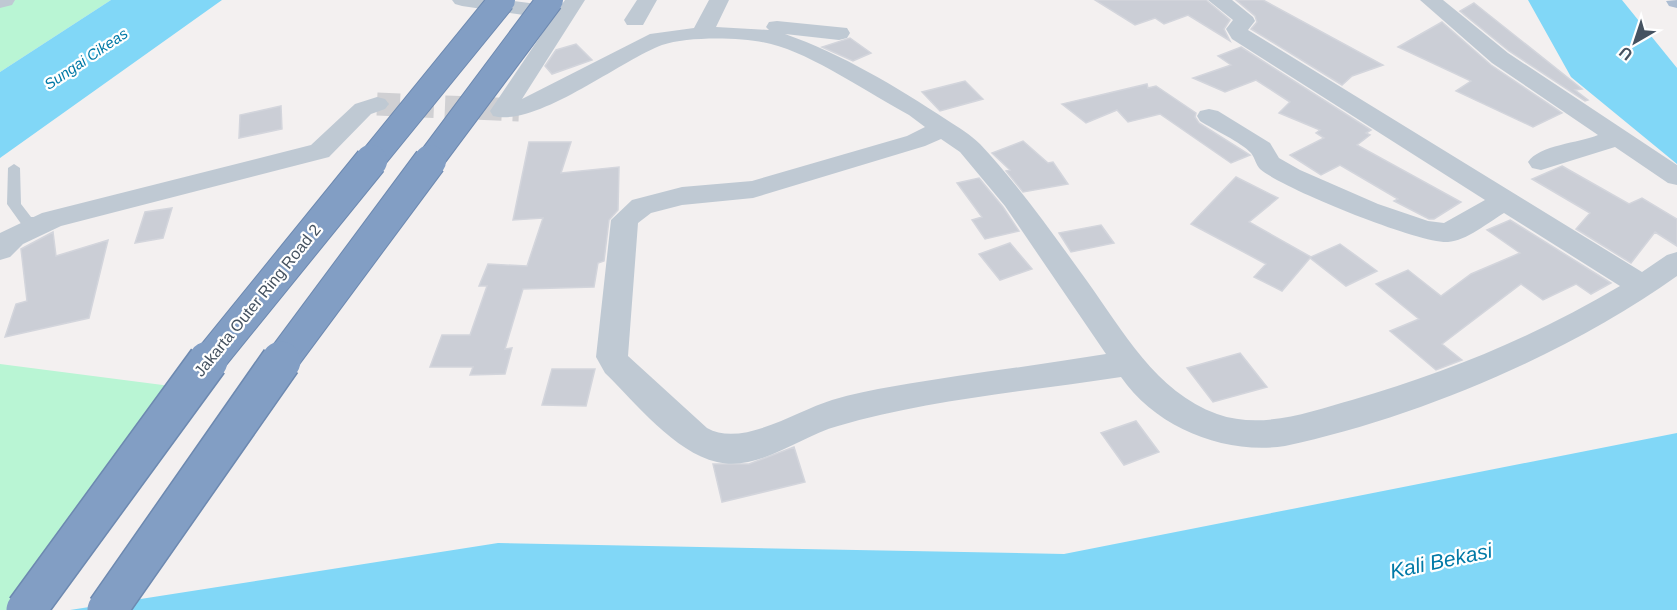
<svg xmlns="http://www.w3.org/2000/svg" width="1677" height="610" font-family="Arial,sans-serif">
	<rect width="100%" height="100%" fill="#f3f0f0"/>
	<path fill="#b9f5d4" d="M 4,0 L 111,0 L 0,72 L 0,1 Z
		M 0,364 L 186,388 L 26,610 L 0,610 Z"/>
	<path fill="#81d7f7" d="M 111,0 L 222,0 L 0,158 L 0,72 Z
		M 1528,0 L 1622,0 L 1677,68 L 1677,164 L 1571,77 Z
		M 1677,433 L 1677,610 L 70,610 L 498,543 L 1064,554 Z"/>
	<path fill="#cbced6" stroke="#d3d5dc" stroke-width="1.5" d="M 1095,0 L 1206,0 L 1230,20 L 1224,29 L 1230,41 L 1188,15 L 1164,24 L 1155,18 L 1135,25 Z
		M 1236,0 L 1263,0 L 1383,65 L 1352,76 L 1342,85 L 1251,29 L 1257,22 L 1255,16 Z
		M 1474,3 L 1582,89 L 1575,90 L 1588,100 L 1585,101 L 1509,51 L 1460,11 Z
		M 1442,22 L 1491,65 L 1562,113 L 1533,127 L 1456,91 L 1471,81 L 1398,47 Z
		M 850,38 L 871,53 L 853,61 L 822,47 Z
		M 576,44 L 592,60 L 552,74 L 545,66 L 556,50 Z
		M 1241,47 L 1371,130 L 1366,133 L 1370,135 L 1357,145 L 1461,202 L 1434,219 L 1429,219 L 1394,201 L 1398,199 L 1340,165 L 1321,175 L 1290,155 L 1324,138 L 1316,133 L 1320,130 L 1279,113 L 1290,102 L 1256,80 L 1225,92 L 1193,78 L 1231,65 L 1218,56 Z
		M 965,81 L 983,99 L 940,111 L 922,92 Z
		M 1147,84 L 1148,88 L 1156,86 L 1196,113 L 1195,117 L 1199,123 L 1250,155 L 1231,163 L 1160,114 L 1128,122 L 1117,110 L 1086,123 L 1062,104 Z
		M 281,106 L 282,129 L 239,138 L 240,115 Z
		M 1023,141 L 1048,163 L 1053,162 L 1068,184 L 1023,192 L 1006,171 L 1010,170 L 992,153 Z
		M 529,142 L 571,142 L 561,173 L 619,167 L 618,210 L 609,220 L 604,261 L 598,263 L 594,287 L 523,289 L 505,349 L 512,348 L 505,374 L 470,375 L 473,367 L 430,367 L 442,335 L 470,335 L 487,286 L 479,286 L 488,264 L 527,266 L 543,218 L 513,220 Z
		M 1562,166 L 1629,204 L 1642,198 L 1677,219 L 1677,246 L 1655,232 L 1631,263 L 1576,229 L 1590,213 L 1532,179 Z
		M 1236,177 L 1278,198 L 1249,222 L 1311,257 L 1340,244 L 1377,271 L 1346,286 L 1310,258 L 1282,291 L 1254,277 L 1266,264 L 1191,224 Z
		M 979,178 L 1003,207 L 1019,231 L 985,239 L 972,220 L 982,217 L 957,183 Z
		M 172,208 L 163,238 L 135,243 L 145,212 Z
		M 1510,220 L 1611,283 L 1591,294 L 1576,284 L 1543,300 L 1521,284 L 1442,344 L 1462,360 L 1436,370 L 1390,331 L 1419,319 L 1376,284 L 1408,270 L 1441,296 L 1471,274 L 1520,253 L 1487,230 Z
		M 1101,225 L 1114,243 L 1071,252 L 1059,233 Z
		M 53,232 L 56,256 L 108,240 L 89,318 L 5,337 L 16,304 L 27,301 L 21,249 Z
		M 1010,243 L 1032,269 L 1000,280 L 979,254 Z
		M 1240,353 L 1267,387 L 1213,402 L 1187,368 Z
		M 552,369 L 595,369 L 586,406 L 542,405 Z
		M 1136,421 L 1159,452 L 1124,465 L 1101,433 Z
		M 794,447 L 805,482 L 722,502 L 713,464 L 749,464 Z"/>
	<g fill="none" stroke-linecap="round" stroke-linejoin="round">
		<path stroke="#d0d0d3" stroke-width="23" stroke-dasharray="23 11" stroke-linecap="butt" d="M 377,104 L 519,110"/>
		<path fill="#bfc9d3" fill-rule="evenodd" d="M 14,164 L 20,168 L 21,204 L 31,217 L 48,217 L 50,220 L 48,223 L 22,225 L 7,204 L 8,168 Z"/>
		<path fill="#bfc9d3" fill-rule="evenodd" d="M 452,0 L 507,0 L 560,7 L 565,0 L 585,0 L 522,99 L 650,34 L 694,28 L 709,0 L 729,0 L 716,27 L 769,30 L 766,27 L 769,22 L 777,21 L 847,28 L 850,33 L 847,38 L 839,40 L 785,34 C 842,54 897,87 947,120 C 958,127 971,135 980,144 C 1020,187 1053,234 1087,281 C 1123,331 1156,392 1217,414 C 1262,430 1309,412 1352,400 C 1446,373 1536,336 1620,286 L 1504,213 C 1489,222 1466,241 1448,242 C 1420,244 1281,188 1260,169 C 1256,165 1255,158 1251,153 C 1241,142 1214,130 1200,121 L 1197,116 L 1200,111 L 1209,109 L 1218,111 L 1270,143 L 1279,158 L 1300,170 L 1378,204 L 1428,221 L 1444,223 L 1485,200 L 1232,39 L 1226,29 L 1233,20 L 1208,0 L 1232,0 L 1253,17 L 1255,21 L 1248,30 L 1642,272 L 1667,255 L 1677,252 L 1677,276 C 1568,354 1417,418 1285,446 C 1225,455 1156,428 1121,377 C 1030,391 926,400 838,426 C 800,436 759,472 717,462 C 674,452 636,403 605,373 L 596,357 L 611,220 L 632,200 L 682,187 L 752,181 L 907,136 L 925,127 L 909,115 C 870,94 812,54 771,44 C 744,37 689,36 662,45 C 618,62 537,127 493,116 L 490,111 L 552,19 L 462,6 L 455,4 ZM 941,139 L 960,152 L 1005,206 L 1106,354 C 1056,362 1007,369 957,376 C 915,383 872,388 832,400 C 796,411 742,448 707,428 L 628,356 L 638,223 L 651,213 L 682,205 L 753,198 L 925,146 Z
			M 637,0 L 657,0 L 643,25 L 627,25 L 624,20 Z
			M 1420,0 L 1443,0 L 1508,53 L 1677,165 L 1677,185 L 1668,183 L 1615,147 L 1541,170 L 1532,168 L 1528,162 C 1539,145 1579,143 1598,135 L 1492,63 Z
			M 377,97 L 385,99 L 389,104 L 385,109 L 371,114 L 329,157 L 61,226 L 23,244 L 10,257 L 0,260 L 0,233 L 42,213 L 311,145 L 355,104 Z"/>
		<path fill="#bfc9d3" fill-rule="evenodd" d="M 0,0 L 15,0 L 12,5 L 0,8 Z"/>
		<path fill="#acbdd2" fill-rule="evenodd" d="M 1677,0 L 1677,8 L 1669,6 L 1666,1 Z"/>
		<defs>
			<path id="motorway-bridge-far2" d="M 370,162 L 502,0
				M 429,162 L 550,0"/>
			<path id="motorway-bridge-far1" d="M 207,363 L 371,161
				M 280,363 L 430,161"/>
			<path id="motorway-bridge" d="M 26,610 L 208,361
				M 107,610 L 281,361"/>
		</defs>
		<use href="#motorway-bridge-far2" stroke="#6d89b0" stroke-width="28" stroke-linecap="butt"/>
		<use href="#motorway-bridge-far1" stroke="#6d89b0" stroke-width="34" stroke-linecap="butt"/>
		<use href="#motorway-bridge" stroke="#6d89b0" stroke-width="42" stroke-linecap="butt"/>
		<use href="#motorway-bridge-far2" stroke="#829ec4" stroke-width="26"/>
		<use href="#motorway-bridge-far1" stroke="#829ec4" stroke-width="32"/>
		<use href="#motorway-bridge" stroke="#829ec4" stroke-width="39"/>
	</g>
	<g text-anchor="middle" stroke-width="4.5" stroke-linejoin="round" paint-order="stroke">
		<g font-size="15" font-style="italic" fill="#027aa7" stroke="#fff">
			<text transform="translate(86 59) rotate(-34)" y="5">Sungai Cikeas</text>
		</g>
		<g font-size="16" fill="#455260" stroke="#fff">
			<text transform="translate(257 300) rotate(-51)" y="6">Jakarta Outer Ring Road 2</text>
		</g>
		<g font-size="21" font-style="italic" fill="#027aa7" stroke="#fff">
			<text transform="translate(1441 561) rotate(-12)" y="7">Kali Bekasi</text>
		</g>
	</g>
	<g transform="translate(1635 42) rotate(219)" stroke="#ffffff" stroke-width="4.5" paint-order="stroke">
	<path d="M0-4.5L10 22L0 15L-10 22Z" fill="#455260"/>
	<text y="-9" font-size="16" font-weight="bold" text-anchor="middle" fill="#455260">U</text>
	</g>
</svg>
